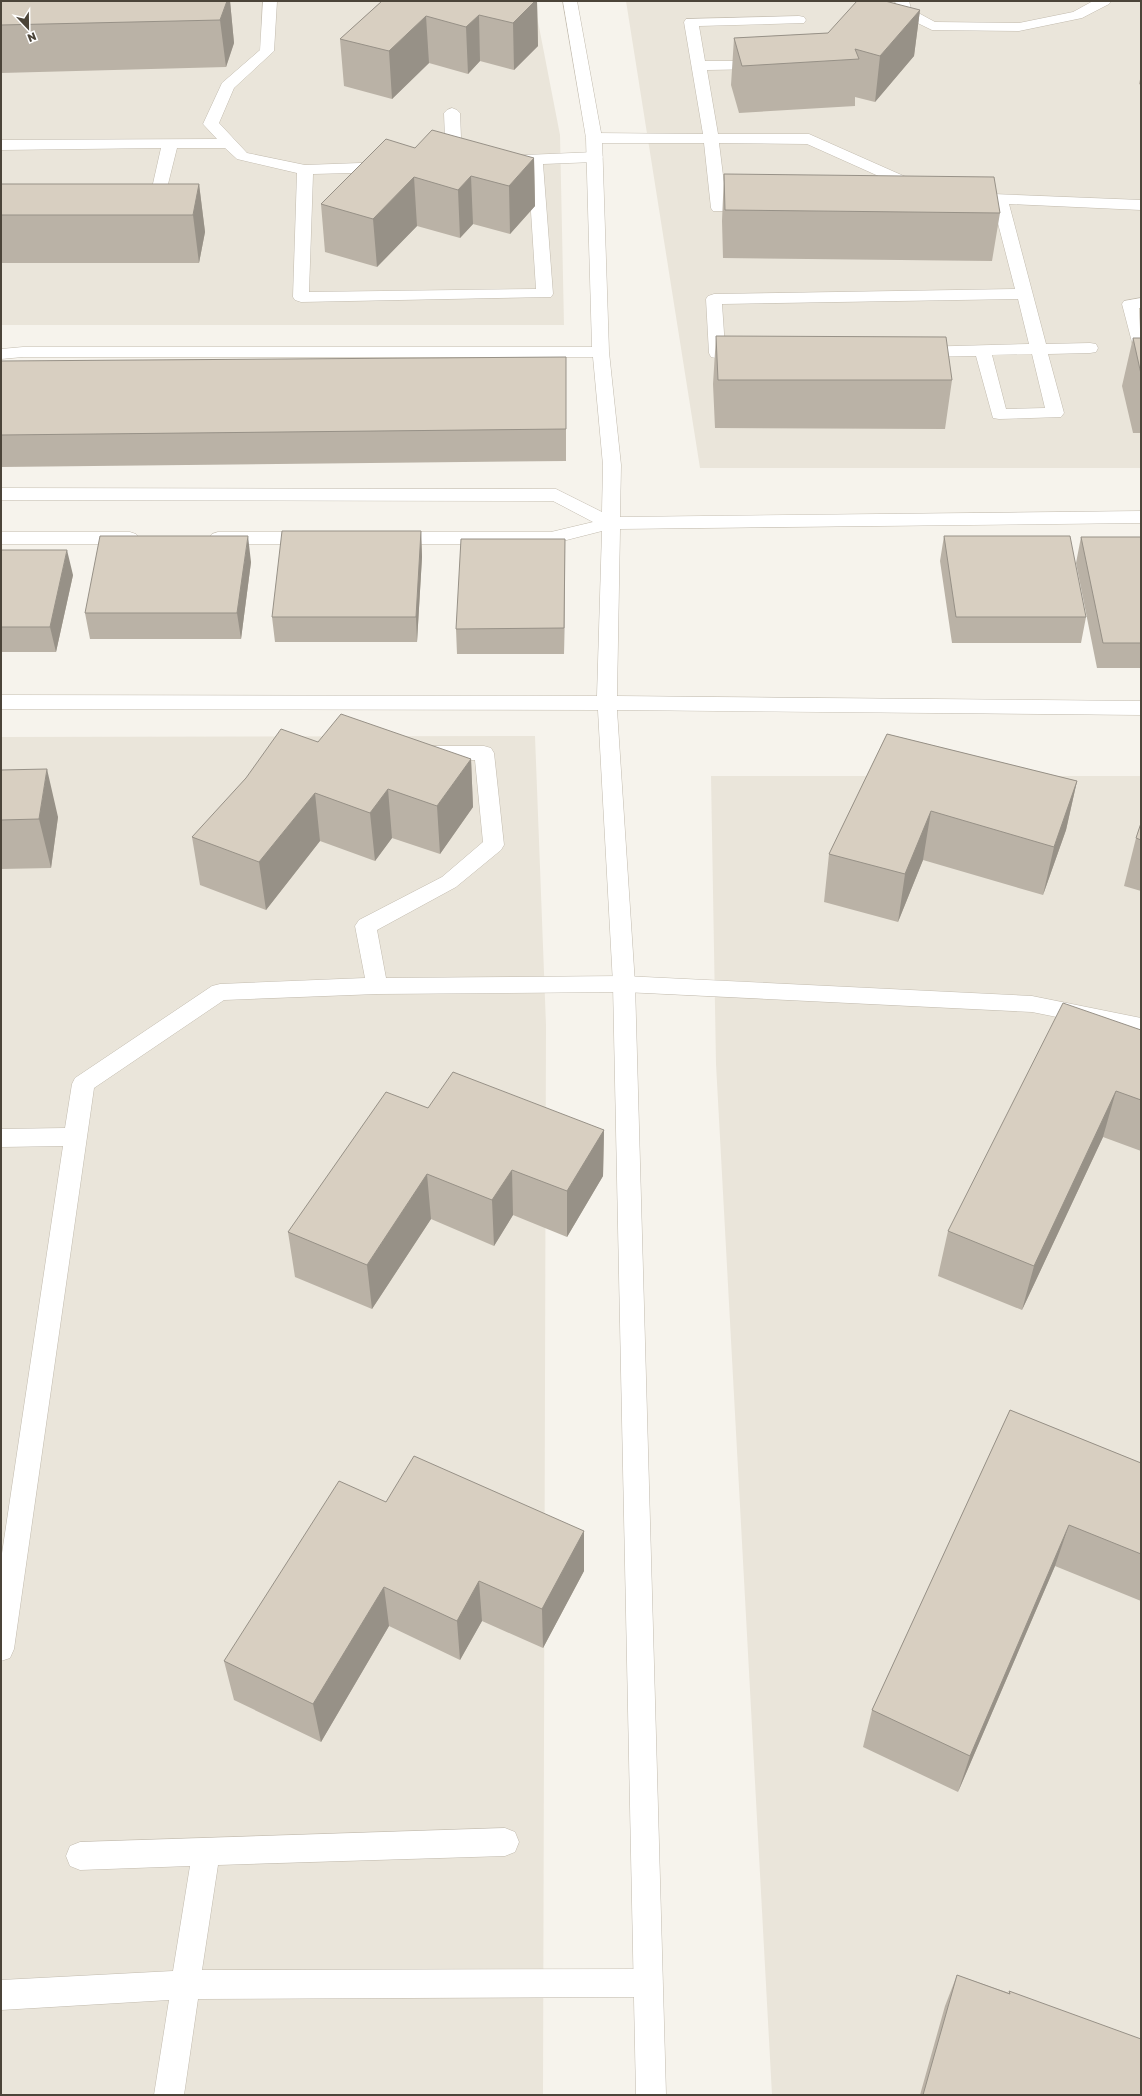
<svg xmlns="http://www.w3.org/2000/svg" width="1142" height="2096" font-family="'Golos Text',sans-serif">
	<rect width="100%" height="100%" fill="#f6f3ec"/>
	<path fill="#eae5da" d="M 1,1 L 534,1 L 560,135 L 564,325 L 1,325 Z
		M 626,1 L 1141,1 L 1141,468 L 700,468 Z
		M 535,736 L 546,1025 L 543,2095 L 1,2095 L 1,737 Z
		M 711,776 L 1141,776 L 1141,2095 L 772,2095 L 716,1064 Z"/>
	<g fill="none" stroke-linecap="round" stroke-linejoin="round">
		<defs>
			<path id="service" d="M 263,1 L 277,1 L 274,51 L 234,88 L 219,123 L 247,153 L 305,165 L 388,162 L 393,164 L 396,167 L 393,170 L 388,172 L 313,174 L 309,292 L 536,289 L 528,165 L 499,164 L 496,161 L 499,158 L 504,156 L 595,152 L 600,154 L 603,157 L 600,160 L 595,162 L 543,164 L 553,294 L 551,297 L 301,302 L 295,300 L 293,297 L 297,173 L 237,159 L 225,148 L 177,148 L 165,196 L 133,196 L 131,193 L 133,190 L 152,188 L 161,148 L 1,150 L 1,140 L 217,139 L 203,124 L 222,83 L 260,50 Z
				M 895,1 L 909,1 L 911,9 L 935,22 L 1019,23 L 1073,12 L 1093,1 L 1111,1 L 1109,4 L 1082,18 L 1019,31 L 932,30 L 899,14 Z
				M 799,16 L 804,17 L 806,20 L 804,23 L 699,26 L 705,61 L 761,61 L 766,62 L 768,65 L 766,68 L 761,69 L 707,70 L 718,134 L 809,134 L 924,185 L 926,188 L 924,191 L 912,191 L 807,144 L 719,143 L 727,208 L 725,211 L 713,211 L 711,208 L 704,143 L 594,143 L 589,141 L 586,138 L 589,135 L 594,133 L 703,134 L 684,22 L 686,19 Z
				M 452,108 L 457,110 L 460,113 L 462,164 L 459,167 L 449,167 L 446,164 L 444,113 L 447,110 Z
				M 968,193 L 1141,200 L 1141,210 L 1009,204 L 1046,344 L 1090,343 L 1096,344 L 1098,348 L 1096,352 L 1090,353 L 1048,354 L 1064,413 L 1061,417 L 999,419 L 993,418 L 976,356 L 919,357 L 913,356 L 911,352 L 913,348 L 919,347 L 1029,344 L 1018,299 L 722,304 L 725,348 L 737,349 L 739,353 L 737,357 C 728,359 720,359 711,357 L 709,353 L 706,299 L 708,296 L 714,294 L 1015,289 L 993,204 L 962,201 L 960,198 L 962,195 ZM 1032,354 L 1045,408 L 1006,409 L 992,355 Z
				M 1141,298 L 1141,308 L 1139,308 L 1141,351 L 1135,350 L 1133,346 L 1122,304 L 1124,301 Z
				M 423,746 L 484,746 L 491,748 L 494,753 L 504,845 L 501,850 L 456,887 L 377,930 L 386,978 L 624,976 L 1032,996 L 1141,1018 L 1141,1034 L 1032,1012 L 624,992 L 377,994 L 224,1000 L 94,1088 L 14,1649 L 10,1658 L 1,1661 L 1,1560 L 63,1146 L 1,1147 L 1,1129 L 65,1128 L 72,1084 L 75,1078 L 212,986 L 220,984 L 365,978 L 355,926 L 359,920 L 442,877 L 483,842 L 475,760 L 423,760 L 416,758 L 413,753 L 416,748 Z
				M 505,1828 L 515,1832 L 519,1842 L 515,1852 L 505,1856 L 218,1865 L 202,1970 L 648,1969 L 658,1973 L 662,1983 L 658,1993 L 648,1997 L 198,1999 L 184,2095 L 154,2095 L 169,2000 L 1,2010 L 1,1980 L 173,1971 L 190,1866 L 80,1870 L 70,1866 L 66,1856 L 70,1846 L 80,1842 Z"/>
			<path id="minor" d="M 563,1 L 577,1 L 602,138 L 609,352 L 621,465 L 620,517 L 1141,511 L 1141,523 L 620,529 L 617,696 L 1141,701 L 1141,715 L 617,710 L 635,984 L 666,2095 L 636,2095 L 613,984 L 598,710 L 1,709 L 1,695 L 597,696 L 602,531 L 551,544 L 392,544 L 386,542 L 383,538 L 386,534 L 392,532 L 551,532 L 593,522 L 553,501 L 1,500 L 1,488 L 556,489 L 602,512 L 603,465 L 593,357 L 23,357 L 1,359 L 1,349 L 23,347 L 592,347 L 586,138 Z
				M 1,532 L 130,532 L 136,534 L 139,538 L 136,542 L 130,544 L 1,544 Z
				M 218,532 L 312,532 L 318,534 L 321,538 L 318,542 L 312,544 L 218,544 L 212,542 L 209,538 L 212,534 Z"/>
		</defs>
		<use href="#service" stroke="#c2bbae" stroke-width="1"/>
		<use href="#minor" stroke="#c2bbae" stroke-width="1"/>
		<use href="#service" fill="#fff" fill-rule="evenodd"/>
		<use href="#minor" fill="#fff" fill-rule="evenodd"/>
	</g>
	<path fill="#bab2a6" d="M 230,1 L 234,43 L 226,67 L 1,73 L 1,4 Z
		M 382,1 L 537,1 L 538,46 L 514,70 L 480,61 L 468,74 L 429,63 L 392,99 L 344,86 L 340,39 Z
		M 920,10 L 914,56 L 875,102 L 855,97 L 855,106 L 739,113 L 731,85 L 734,38 L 828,33 Z
		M 1141,75 L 1141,85 L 1139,84 Z
		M 415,148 L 534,158 L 535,206 L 510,234 L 473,224 L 460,238 L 417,226 L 377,267 L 325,252 L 321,204 Z
		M 724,174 L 1000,213 L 992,261 L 723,258 L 722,221 Z
		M 1,184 L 199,184 L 205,232 L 199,263 L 1,263 Z
		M 716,336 L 952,380 L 945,429 L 715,428 L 713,384 Z
		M 1133,338 L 1141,338 L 1141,433 L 1133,433 L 1122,386 Z
		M 1,361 L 566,429 L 566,461 L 1,467 Z
		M 421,531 L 422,557 L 417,642 L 275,642 L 272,617 Z
		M 944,536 L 1086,617 L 1081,643 L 952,643 L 940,561 Z
		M 1081,537 L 1141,537 L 1141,668 L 1097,668 L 1076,563 Z
		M 565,539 L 564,654 L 457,654 L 456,629 Z
		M 1,550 L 73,575 L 56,652 L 1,652 Z
		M 251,562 L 241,639 L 90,639 L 85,613 Z
		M 887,734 L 1077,781 L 1066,830 L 1043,895 L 923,860 L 898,922 L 824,902 L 829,854 Z
		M 318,742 L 471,759 L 473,807 L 440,854 L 392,838 L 375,861 L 320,841 L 266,910 L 200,885 L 192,837 Z
		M 1,770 L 58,817 L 51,868 L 1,869 Z
		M 1141,823 L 1141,891 L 1124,886 L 1136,838 Z
		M 1141,1030 L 1141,1151 L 1103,1137 L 1022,1310 L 938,1276 L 948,1231 Z
		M 428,1108 L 604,1130 L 603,1176 L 567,1237 L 513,1215 L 494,1246 L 431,1219 L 372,1309 L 295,1277 L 288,1232 Z
		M 1010,1410 L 1141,1463 L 1141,1601 L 1055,1566 L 958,1792 L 863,1747 L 872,1710 Z
		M 386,1502 L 584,1531 L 584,1571 L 543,1648 L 482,1621 L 460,1660 L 389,1626 L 321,1742 L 234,1700 L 224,1661 Z
		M 957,1975 L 1009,1993 L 1009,1991 L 1141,2095 L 920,2095 L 945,2006 Z"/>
	<path fill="#979187" d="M 227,1 L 230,1 L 234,43 L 226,67 L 220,20 Z
		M 535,1 L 537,1 L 538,46 L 514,70 L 513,23 Z
		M 920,10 L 914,56 L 875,102 L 880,56 Z
		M 479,15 L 480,61 L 468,74 L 466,27 Z
		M 426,16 L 429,63 L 392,99 L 389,51 Z
		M 534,158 L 535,206 L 510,234 L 509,186 Z
		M 471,176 L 473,224 L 460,238 L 458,190 Z
		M 414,177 L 417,226 L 377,267 L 373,219 Z
		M 199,184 L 205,232 L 199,263 L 193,215 Z
		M 421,531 L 422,557 L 417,642 L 416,617 Z
		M 248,536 L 251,562 L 241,639 L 237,613 Z
		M 565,539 L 565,564 L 564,654 L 564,628 Z
		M 67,550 L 73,575 L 56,652 L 50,627 Z
		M 471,759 L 473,807 L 440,854 L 437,806 Z
		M 47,769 L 58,817 L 51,868 L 39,819 Z
		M 1077,781 L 1066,830 L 1043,895 L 1054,847 Z
		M 388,789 L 392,838 L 375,861 L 370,813 Z
		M 315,793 L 320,841 L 266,910 L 259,862 Z
		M 931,811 L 923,860 L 898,922 L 905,874 Z
		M 1116,1091 L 1103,1137 L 1022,1310 L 1034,1266 Z
		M 604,1130 L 603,1176 L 567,1237 L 567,1191 Z
		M 512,1170 L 513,1215 L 494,1246 L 492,1200 Z
		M 427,1174 L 431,1219 L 372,1309 L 367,1265 Z
		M 1069,1525 L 1055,1566 L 958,1792 L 970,1756 Z
		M 584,1531 L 584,1571 L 543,1648 L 542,1609 Z
		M 479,1581 L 482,1621 L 460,1660 L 457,1621 Z
		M 384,1587 L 389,1626 L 321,1742 L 313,1704 Z"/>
	<path fill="#d8cfc1" stroke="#979187" d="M 2,1 L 227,1 L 220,20 L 1,25 L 1,4 Z
		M 382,1 L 535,1 L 513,23 L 479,15 L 466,27 L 426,16 L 389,51 L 340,39 Z
		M 857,1 L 885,1 L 920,10 L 880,56 L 855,49 L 859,59 L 742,66 L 734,38 L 828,33 Z
		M 432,130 L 534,158 L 509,186 L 471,176 L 458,190 L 414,177 L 373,219 L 321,204 L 386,139 L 415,148 Z
		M 724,174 L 994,177 L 1000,213 L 725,210 Z
		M 1,184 L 199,184 L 193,215 L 1,215 Z
		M 716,336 L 946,337 L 952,380 L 718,380 Z
		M 1133,338 L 1141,338 L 1141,374 Z
		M 566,357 L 566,429 L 1,435 L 1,361 Z
		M 282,531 L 421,531 L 416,617 L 272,617 Z
		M 100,536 L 248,536 L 237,613 L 85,613 Z
		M 944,536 L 1070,536 L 1086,617 L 956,617 Z
		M 1081,537 L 1141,537 L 1141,643 L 1103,643 Z
		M 461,539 L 565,539 L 564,628 L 456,629 Z
		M 1,550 L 67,550 L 50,627 L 1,627 Z
		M 341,714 L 471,759 L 437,806 L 388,789 L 370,813 L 315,793 L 259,862 L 192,837 L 246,778 L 281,729 L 318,742 Z
		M 887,734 L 1077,781 L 1054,847 L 931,811 L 905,874 L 829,854 Z
		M 47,769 L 39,819 L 1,820 L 1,770 Z
		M 1141,823 L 1141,840 L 1136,838 Z
		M 1063,1003 L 1141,1030 L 1141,1100 L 1116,1091 L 1034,1266 L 948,1231 Z
		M 453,1072 L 604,1130 L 567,1191 L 512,1170 L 492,1200 L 427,1174 L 367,1265 L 288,1232 L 386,1092 L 428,1108 Z
		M 1010,1410 L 1141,1463 L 1141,1554 L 1069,1525 L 970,1756 L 872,1710 Z
		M 414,1456 L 584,1531 L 542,1609 L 479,1581 L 457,1621 L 384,1587 L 313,1704 L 224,1661 L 339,1481 L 386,1502 Z
		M 957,1975 L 1010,1994 L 1009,1991 L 1141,2039 L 1141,2095 L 923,2095 Z"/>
	<rect width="1142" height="2096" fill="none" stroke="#4b4439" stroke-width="4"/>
	<g transform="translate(28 28) rotate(158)" stroke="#ffffff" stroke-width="3" paint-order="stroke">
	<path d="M0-3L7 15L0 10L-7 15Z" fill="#4b4439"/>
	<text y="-6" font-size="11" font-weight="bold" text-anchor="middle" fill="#4b4439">N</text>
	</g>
</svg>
